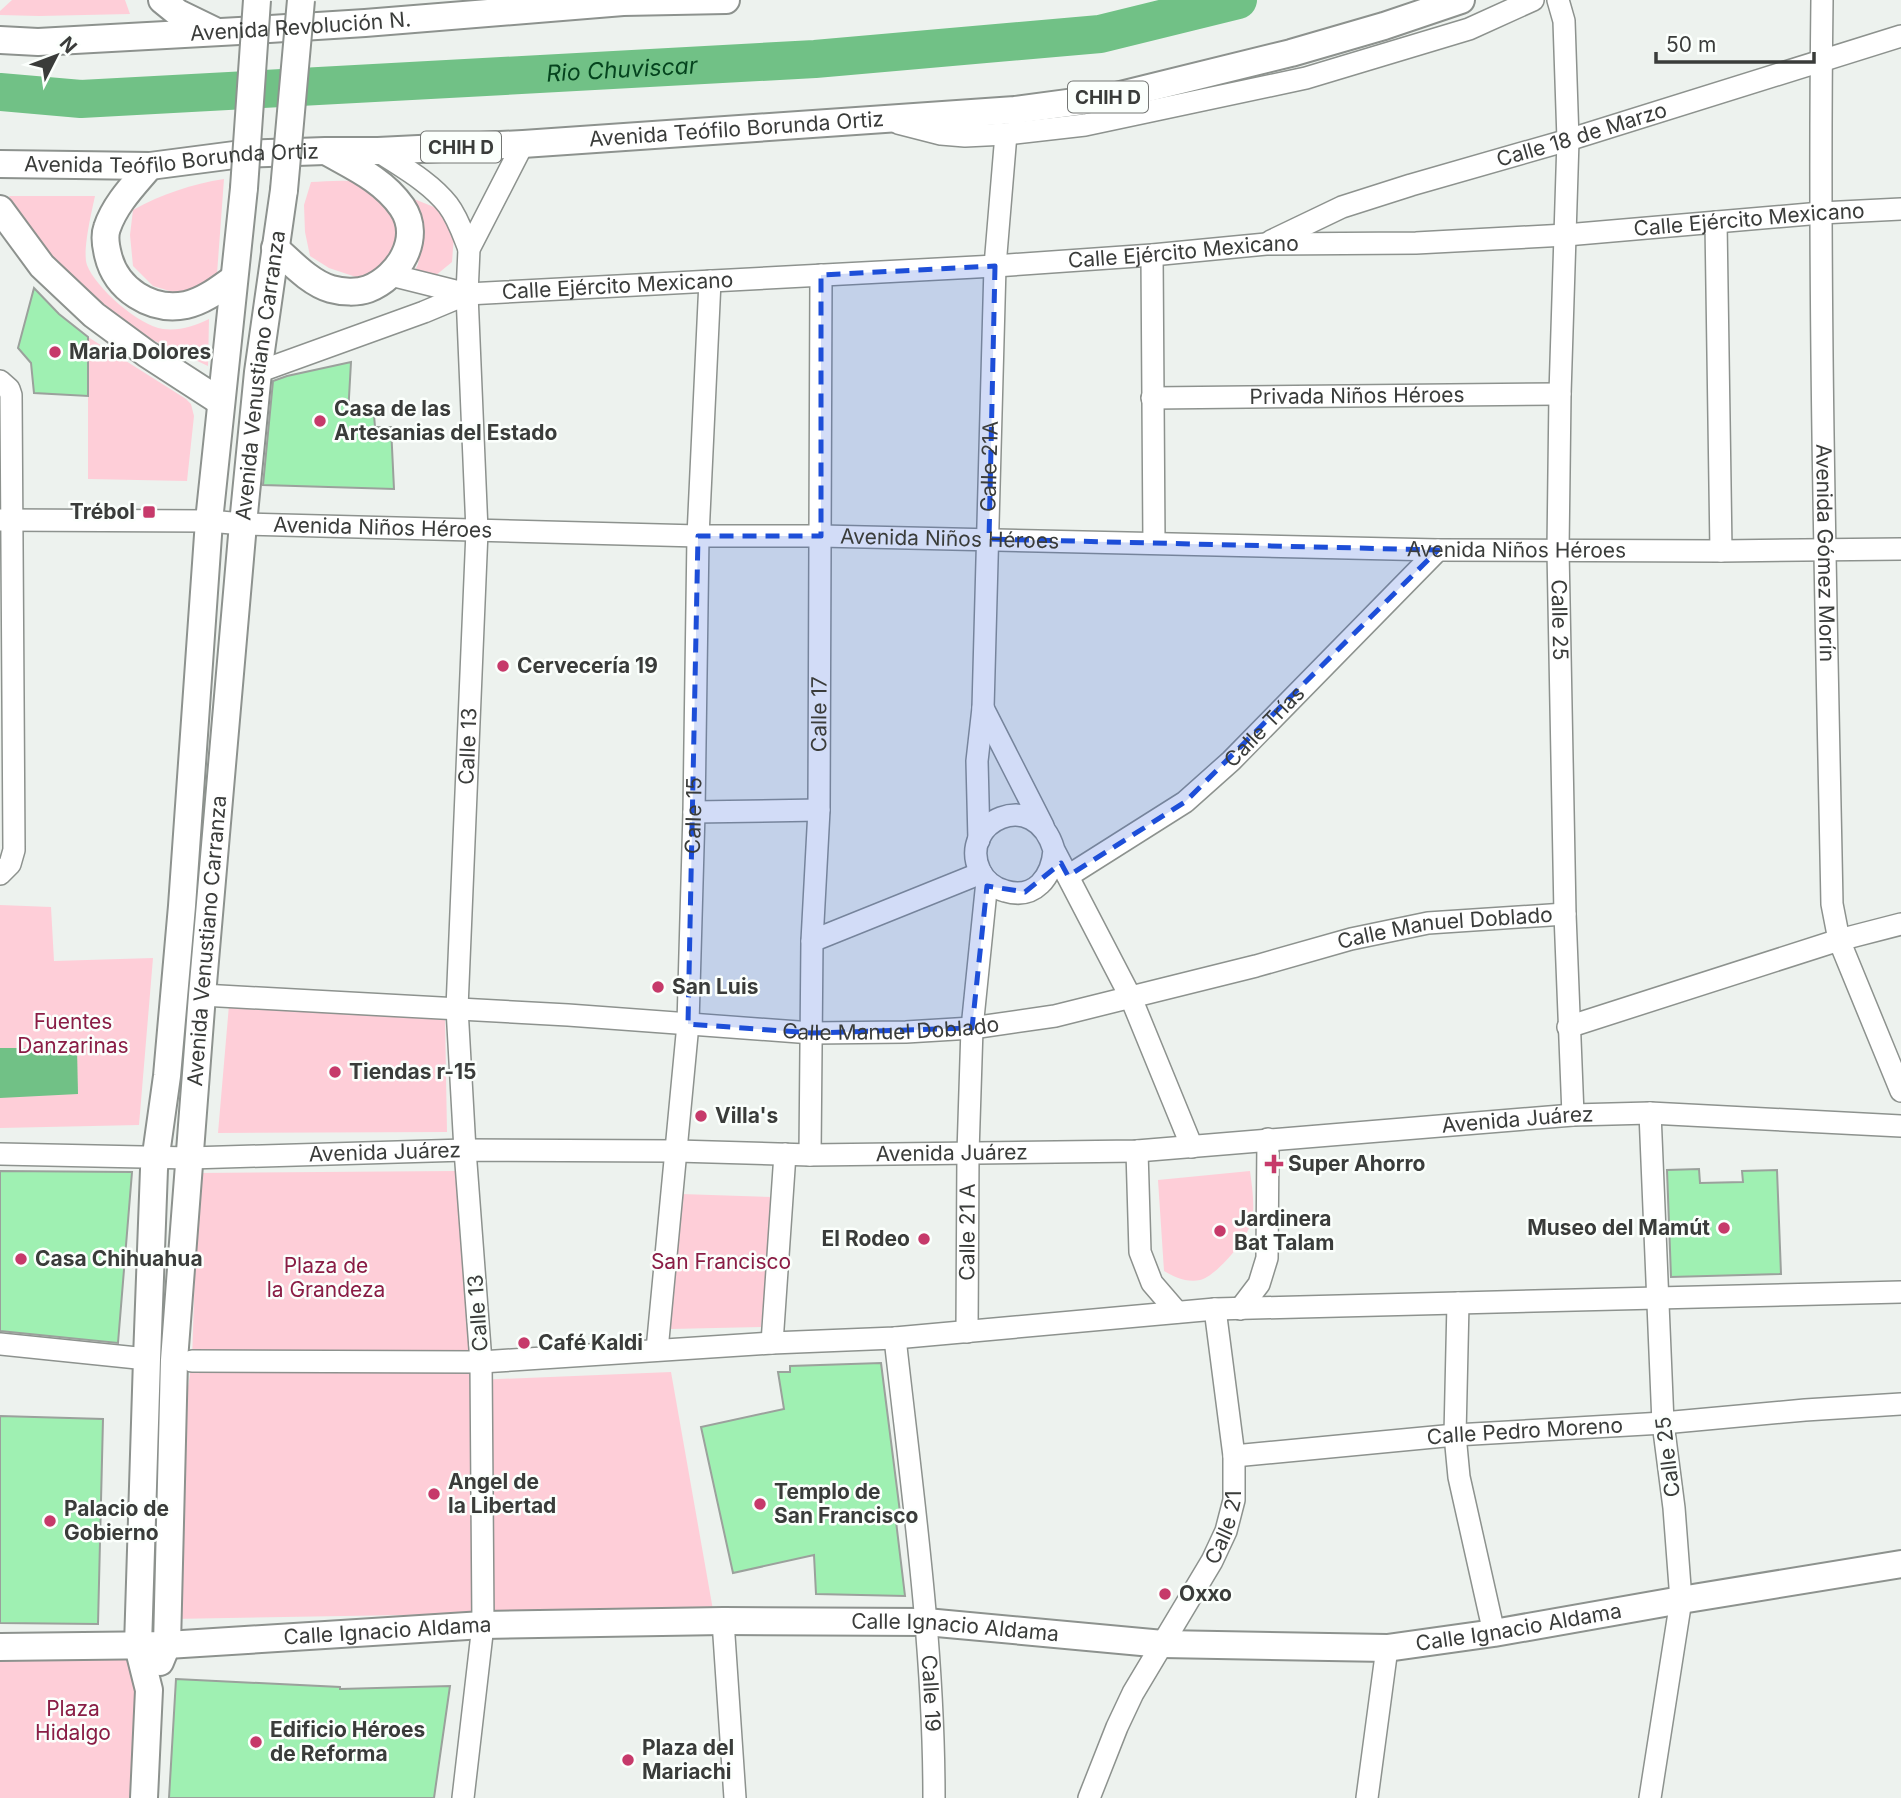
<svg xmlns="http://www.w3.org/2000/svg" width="1901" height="1798" font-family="Inter,sans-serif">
	<rect width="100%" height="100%" fill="#edf2ee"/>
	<path fill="#feced8" d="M 12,0 L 125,0 L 130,14 L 39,16 L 0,15 L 0,11 Z
		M 224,179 L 217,274 L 198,290 L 180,294 L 153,286 L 133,266 L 130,235 L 133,210 C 162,194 192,184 224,179 Z
		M 311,182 C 328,182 351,178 367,185 C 389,195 409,231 395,255 C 388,267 371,273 359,278 L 329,268 L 310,256 L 305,232 L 304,205 Z
		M 9,196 L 95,196 C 92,210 82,252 87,265 C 95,287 139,326 163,329 C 180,331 194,326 209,319 L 208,366 L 129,329 L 70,282 L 18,218 Z
		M 414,199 L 439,209 L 454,235 L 452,262 L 435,276 L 414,273 L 418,264 L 424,230 Z
		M 88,337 L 186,399 L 191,404 L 194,416 L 187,481 L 88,479 Z
		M 0,905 L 51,907 L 54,961 L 153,958 L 139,1125 L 0,1128 Z
		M 229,1005 L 445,1018 L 447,1132 L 218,1133 Z
		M 455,1171 L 475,1380 L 671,1372 L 713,1610 L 171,1619 L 188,1387 L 192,1361 L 198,1173 Z
		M 1250,1171 C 1252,1186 1255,1205 1252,1220 C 1248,1238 1217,1276 1200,1280 C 1187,1283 1174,1277 1164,1271 L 1158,1180 Z
		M 681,1194 L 773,1197 L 761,1327 L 670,1329 Z
		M 138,1646 L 144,1798 L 0,1798 L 0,1647 Z"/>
	<path fill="#71c186" d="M 0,1048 L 77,1048 L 78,1094 L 0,1098 Z"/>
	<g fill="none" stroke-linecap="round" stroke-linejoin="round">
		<path stroke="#71c186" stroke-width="38" id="s1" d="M 0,92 L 81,99 L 815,59 L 1100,34 L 1238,0"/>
	</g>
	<path fill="#9ff0b2" stroke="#9ba19c" stroke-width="2" d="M 34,288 L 59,314 L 88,337 L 88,396 L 34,393 L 31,363 L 18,348 Z
		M 351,362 L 348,415 L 374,415 L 375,427 L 391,427 L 394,489 L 263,485 L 273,381 L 287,376 Z
		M 1699,1169 L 1700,1183 L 1743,1182 L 1742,1171 L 1777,1170 L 1781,1274 L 1671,1277 L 1667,1170 Z
		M 0,1171 L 132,1172 L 118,1343 L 0,1331 Z
		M 881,1363 L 900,1512 L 895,1513 L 905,1596 L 816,1594 L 814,1555 L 733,1573 L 701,1427 L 784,1409 L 778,1372 L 790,1372 L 790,1366 Z
		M 0,1416 L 103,1419 L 98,1624 L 0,1623 Z
		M 176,1679 L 340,1687 L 340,1689 L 450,1686 L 434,1798 L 169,1798 Z"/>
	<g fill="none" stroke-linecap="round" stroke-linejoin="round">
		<defs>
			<g id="minor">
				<path id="s2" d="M 1558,0 L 1564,21 L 1568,140 L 1560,394 L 1558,550 L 1565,914 L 1573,1115"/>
				<path id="s3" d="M 1822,0 C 1818,301 1826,603 1832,904 L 1839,940 L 1901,1091"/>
				<path d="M 898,123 L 941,134 L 965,136 L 1006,134 L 1085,125 L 1306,78 L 1469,29 L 1533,0"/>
				<path d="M 378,151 C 402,167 430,182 448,205 C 458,218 463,234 469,249"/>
				<path d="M 1716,222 L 1721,551"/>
				<path id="s4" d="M 1271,241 L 1342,207 L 1411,185 L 1568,140 L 1901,36"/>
				<path d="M 1152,255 L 1154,543"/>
				<path id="s5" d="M 391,275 L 467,294 L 995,266 L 1152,255 L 1266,244 L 1416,243 L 1566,235 L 1821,213 L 1901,209"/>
				<path d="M 258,372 L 424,312 L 467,294"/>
				<path d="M 0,381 L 9,389 L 11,395 L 14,850 L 10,864 L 0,874"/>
				<path id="s6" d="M 1152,398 L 1560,394"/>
				<path id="s7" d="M 0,520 L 209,521 L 243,524 L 698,536 L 821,536 L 1438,550 L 1721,551 L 1901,549"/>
				<path d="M 983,708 L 1043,826"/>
				<path d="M 694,812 L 819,810"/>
				<path id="s8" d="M 979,840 L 977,761 L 983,708 L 995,266 L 1006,134"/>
				<path d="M 1054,850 C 1052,877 1035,900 1005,891 C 994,888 985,881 980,871 C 957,822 1035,785 1054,850 L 1131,998 L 1192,1147"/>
				<path id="s9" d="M 1068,876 L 1185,802 L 1231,761 L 1438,550"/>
				<path d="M 812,941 L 981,873"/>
				<path id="s10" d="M 202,995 L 568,1015 L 812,1033 L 906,1032 L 972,1028 L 1055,1016 L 1256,966 L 1351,939 L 1428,923 L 1565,914"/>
				<path d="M 1568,1027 L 1839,940 L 1901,924"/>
				<path d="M 1137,1151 L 1140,1252 L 1152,1283 L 1177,1312"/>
				<path id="s11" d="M 0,1154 L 190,1158 L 465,1150 L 677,1151 L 810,1155 L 1137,1151 L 1573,1115 L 1650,1113 L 1901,1126"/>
				<path id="s12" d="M 810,1155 L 812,941 L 819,810 L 821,275"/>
				<path d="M 1458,1303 L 1455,1435 L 1459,1477 L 1494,1633"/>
				<path d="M 1240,1309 L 1259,1284 L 1267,1258 L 1268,1139"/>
				<path id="s13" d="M 967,1332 L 968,1153 L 972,1028 L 987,881"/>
				<path id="s14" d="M 895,1338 C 912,1491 934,1644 934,1798"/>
				<path d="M 772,1343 L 785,1154"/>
				<path d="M 0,1344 L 147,1359"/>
				<path id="s15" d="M 657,1350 L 688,1024 L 694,812 L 698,536 L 710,281"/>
				<path d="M 192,1361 L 481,1362 L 772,1343 L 895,1338 L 1215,1309 L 1901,1292"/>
				<path id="s16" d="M 1234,1456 L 1455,1435 L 1663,1423 L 1805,1410 L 1901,1404"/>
				<path d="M 723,1621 L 735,1798"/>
				<path id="s17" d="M 463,1798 L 483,1625 L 481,1362 L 465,1150 L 457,1008 L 477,531 L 467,294 L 469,249 L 523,144"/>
				<path id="s18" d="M 1089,1798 L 1117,1727 L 1133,1693 L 1212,1561 L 1226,1531 L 1234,1500 L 1234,1456 L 1215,1309"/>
				<path d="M 1367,1798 L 1387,1648"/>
				<path d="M 1650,1798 L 1681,1600 L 1674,1508 L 1663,1423 L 1650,1113"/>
			</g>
			<g id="major">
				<path d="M 162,0 L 178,13 L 215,31"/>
				<path id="s19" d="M 0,40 L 38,42 L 239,31 L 365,23 L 623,2 L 726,0"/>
				<path id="s20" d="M 0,164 L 150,166 L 242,154 L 325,151 L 378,151 L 523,144 L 1015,110 L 1112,97 L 1291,53 L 1384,26 L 1461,0"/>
				<path d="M 150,166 C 134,185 115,204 107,228 C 104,236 106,247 108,255 C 116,289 151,312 186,305 C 204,301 219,289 233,279"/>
				<path d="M 0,209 L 42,266 L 94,315 L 147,354 L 221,402"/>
				<path d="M 275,248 C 291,262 310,283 331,289 C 342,292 357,293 368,289 C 399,277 423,238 402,207 C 384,181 356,168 329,153"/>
				<path id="s21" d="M 0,1647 L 167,1645 L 483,1625 L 723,1621 L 926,1622 L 1163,1644 L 1387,1648 L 1494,1633 L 1681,1600 L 1901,1564"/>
				<path id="s22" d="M 160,1662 L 167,1645 L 174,1360 L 202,995 L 243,524 L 258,372 L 284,190"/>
				<path d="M 144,1798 L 149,1690 L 138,1646 L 147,1359 L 154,1169 L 167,1076 L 182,906 L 209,521 L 244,188"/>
			</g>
		</defs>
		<use href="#minor" stroke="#8d928e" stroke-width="24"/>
		<use href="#major" stroke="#8d928e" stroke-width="30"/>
		<use href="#minor" stroke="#fff" stroke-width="21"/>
		<use href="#major" stroke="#fff" stroke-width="26"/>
		<defs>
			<path id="major-bridge" d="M 244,188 L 257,0
				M 284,190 L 301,0"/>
		</defs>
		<use href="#major-bridge" stroke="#8d928e" stroke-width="30" stroke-linecap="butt"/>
		<use href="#major-bridge" stroke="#fff" stroke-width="26"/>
	</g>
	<path fill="#1d4ed8" fill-opacity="0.2" stroke="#1d4ed8" stroke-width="5" stroke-dasharray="14 9" stroke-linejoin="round" d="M 995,266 L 989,539 L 1438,550 L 1185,802 L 1068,876 L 1061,863 L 1025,892 L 987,886 L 972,1028 L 812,1033 L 688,1024 L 698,536 L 821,536 L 821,275 Z"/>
	<g fill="#c63a6a" stroke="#fbfffc" stroke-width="2.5">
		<circle cx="55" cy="352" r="7"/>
		<circle cx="320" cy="421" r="7"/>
		<rect x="142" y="505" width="14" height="14" rx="3.5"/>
		<circle cx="503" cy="666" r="7"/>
		<circle cx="658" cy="987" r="7"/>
		<circle cx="335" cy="1072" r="7"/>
		<circle cx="701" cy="1116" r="7"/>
		<path d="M1270.5 1153.5h7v7h7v7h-7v7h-7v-7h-7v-7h7z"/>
		<circle cx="1724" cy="1228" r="7"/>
		<circle cx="1220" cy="1231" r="7"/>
		<circle cx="924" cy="1239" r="7"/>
		<circle cx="21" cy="1259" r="7"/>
		<circle cx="524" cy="1343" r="7"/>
		<circle cx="434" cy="1494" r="7"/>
		<circle cx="760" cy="1504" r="7"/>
		<circle cx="50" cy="1521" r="7"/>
		<circle cx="1165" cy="1594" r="7"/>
		<circle cx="256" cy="1742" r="7"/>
		<circle cx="628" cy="1760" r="7"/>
	</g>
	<g text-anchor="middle" stroke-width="5" stroke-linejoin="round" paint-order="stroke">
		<g fill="#fbfffc" stroke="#747674" stroke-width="2">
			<rect x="1068" y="81.5" width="80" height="31" rx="5"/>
			<rect x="421" y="131.5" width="80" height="31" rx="5"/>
		</g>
		<g font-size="19" font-weight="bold" fill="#3a3c3a">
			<text x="1108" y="104">CHIH D</text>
			<text x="461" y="154">CHIH D</text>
		</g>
		<g font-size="21" fill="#3a3c3a" stroke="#fbfffc">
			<text dy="7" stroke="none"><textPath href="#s19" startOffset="301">Avenida Revolución N.</textPath></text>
			<text dy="7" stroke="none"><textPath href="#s20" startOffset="738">Avenida Teófilo Borunda Ortiz</textPath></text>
			<text dy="7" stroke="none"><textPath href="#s4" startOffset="329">Calle 18 de Marzo</textPath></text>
			<text dy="7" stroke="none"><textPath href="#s20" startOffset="172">Avenida Teófilo Borunda Ortiz</textPath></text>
			<text dy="7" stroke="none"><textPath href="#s5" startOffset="1363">Calle Ejército Mexicano</textPath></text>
			<text dy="7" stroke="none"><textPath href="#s5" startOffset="796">Calle Ejército Mexicano</textPath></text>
			<text dy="7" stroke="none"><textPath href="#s5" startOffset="229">Calle Ejército Mexicano</textPath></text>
			<text dy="7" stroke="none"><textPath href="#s22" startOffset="1292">Avenida Venustiano Carranza</textPath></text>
			<text dy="7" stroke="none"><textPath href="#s6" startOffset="205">Privada Niños Héroes</textPath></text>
			<text dy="7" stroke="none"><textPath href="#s8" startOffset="374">Calle 21A</textPath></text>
			<text dy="7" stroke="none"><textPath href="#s7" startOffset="383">Avenida Niños Héroes</textPath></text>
			<text dy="7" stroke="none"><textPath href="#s7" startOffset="950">Avenida Niños Héroes</textPath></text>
			<text dy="7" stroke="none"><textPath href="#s7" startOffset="1517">Avenida Niños Héroes</textPath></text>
			<text dy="7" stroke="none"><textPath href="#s3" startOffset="553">Avenida Gómez Morín</textPath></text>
			<text dy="7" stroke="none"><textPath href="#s2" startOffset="621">Calle 25</textPath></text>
			<text dy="7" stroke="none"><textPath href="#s12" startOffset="441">Calle 17</textPath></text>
			<text dy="7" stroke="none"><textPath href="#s9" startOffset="248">Calle Trías</textPath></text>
			<text dy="7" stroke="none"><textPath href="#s17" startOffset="1054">Calle 13</textPath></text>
			<text dy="7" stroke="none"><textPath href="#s15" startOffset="536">Calle 15</textPath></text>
			<text dy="7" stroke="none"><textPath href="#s10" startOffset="1256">Calle Manuel Doblado</textPath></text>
			<text dy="7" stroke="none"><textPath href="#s22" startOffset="724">Avenida Venustiano Carranza</textPath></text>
			<text dy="7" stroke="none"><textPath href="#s10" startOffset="690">Calle Manuel Doblado</textPath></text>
			<text dy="7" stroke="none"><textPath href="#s11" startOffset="1519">Avenida Juárez</textPath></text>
			<text dy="7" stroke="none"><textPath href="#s11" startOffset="385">Avenida Juárez</textPath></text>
			<text dy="7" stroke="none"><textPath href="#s11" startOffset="952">Avenida Juárez</textPath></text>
			<text dy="7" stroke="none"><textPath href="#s13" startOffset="100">Calle 21 A</textPath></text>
			<text transform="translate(478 1313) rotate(-94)" y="7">Calle 13</text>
			<text dy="7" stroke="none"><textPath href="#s16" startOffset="292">Calle Pedro Moreno</textPath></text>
			<text transform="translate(1668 1457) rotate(-97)" y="7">Calle 25</text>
			<text dy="7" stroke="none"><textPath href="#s18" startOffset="304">Calle 21</textPath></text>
			<text dy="7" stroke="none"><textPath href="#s21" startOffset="1522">Calle Ignacio Aldama</textPath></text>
			<text dy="7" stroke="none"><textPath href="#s21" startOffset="956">Calle Ignacio Aldama</textPath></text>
			<text dy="7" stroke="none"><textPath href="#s21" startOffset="388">Calle Ignacio Aldama</textPath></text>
			<text dy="7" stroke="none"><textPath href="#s14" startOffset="357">Calle 19</textPath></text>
		</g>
		<g font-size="21" font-weight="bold" fill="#3a3c3a" stroke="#fbfffc" text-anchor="start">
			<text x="69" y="359">Maria Dolores</text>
			<text x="334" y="416">Casa de las<tspan x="334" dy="24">Artesanias del Estado</tspan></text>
			<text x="135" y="519" text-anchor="end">Trébol</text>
			<text x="517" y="673">Cervecería 19</text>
			<text x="672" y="994">San Luis</text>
			<text x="349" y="1079">Tiendas r-15</text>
			<text x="715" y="1123">Villa's</text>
			<text x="1288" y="1171">Super Ahorro</text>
			<text x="1234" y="1226">Jardinera<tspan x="1234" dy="24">Bat Talam</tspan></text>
			<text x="1710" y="1235" text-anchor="end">Museo del Mamút</text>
			<text x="910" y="1246" text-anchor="end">El Rodeo</text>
			<text x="35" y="1266">Casa Chihuahua</text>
			<text x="538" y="1350">Café Kaldi</text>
			<text x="448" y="1489">Angel de<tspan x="448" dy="24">la Libertad</tspan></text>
			<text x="774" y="1499">Templo de<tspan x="774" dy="24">San Francisco</tspan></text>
			<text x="64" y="1516">Palacio de<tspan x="64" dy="24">Gobierno</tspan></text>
			<text x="1179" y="1601">Oxxo</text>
			<text x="270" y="1737">Edificio Héroes<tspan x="270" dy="24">de Reforma</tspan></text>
			<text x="642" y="1755">Plaza del<tspan x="642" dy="24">Mariachi</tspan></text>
		</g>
		<g font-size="21" fill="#8a1d45" stroke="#fbfffc">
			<text x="73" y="1029">Fuentes<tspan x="73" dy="24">Danzarinas</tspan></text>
			<text x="721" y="1269">San Francisco</text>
			<text x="326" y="1273">Plaza de<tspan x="326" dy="24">la Grandeza</tspan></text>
			<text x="73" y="1716">Plaza<tspan x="73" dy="24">Hidalgo</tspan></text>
		</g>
		<g font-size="23" font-style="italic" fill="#05441e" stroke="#fbfffc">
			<text dy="8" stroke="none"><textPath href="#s1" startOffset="623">Rio Chuviscar</textPath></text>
		</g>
	</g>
	<g transform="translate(56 56) rotate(48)" stroke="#fbfffc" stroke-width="5" paint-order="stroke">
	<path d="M0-5L12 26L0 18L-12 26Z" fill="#3a3c3a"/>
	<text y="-10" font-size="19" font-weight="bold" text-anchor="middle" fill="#3a3c3a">N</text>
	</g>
	<path d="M1656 52v10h158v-10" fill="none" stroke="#3a3c3a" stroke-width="3.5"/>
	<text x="1666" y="52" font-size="21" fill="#3a3c3a" stroke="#fbfffc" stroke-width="5" paint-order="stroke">50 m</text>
</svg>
